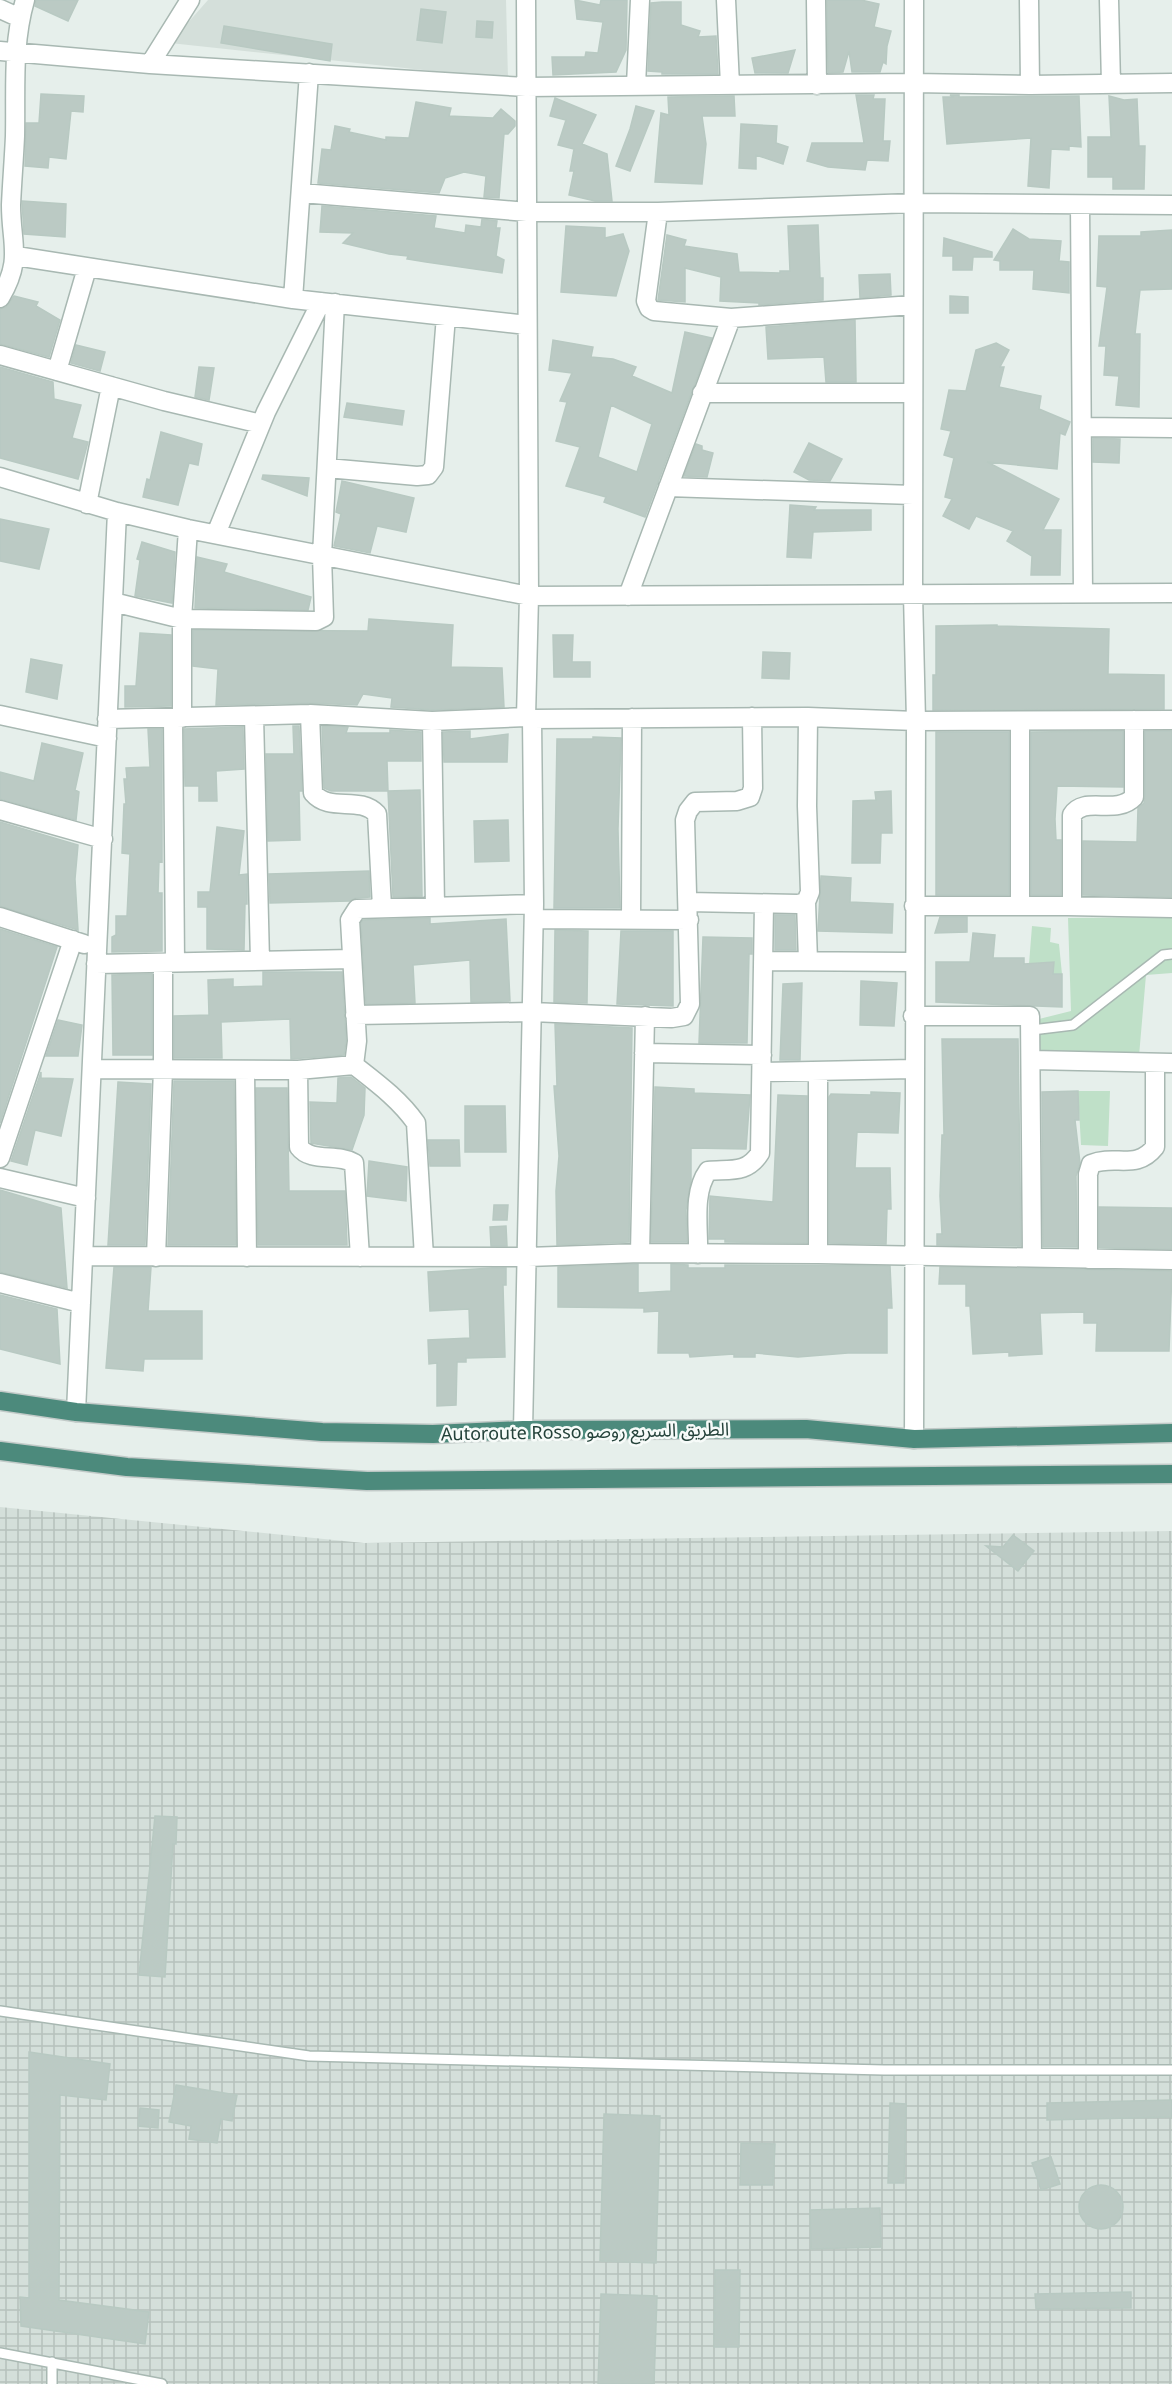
<svg xmlns="http://www.w3.org/2000/svg" width="1172" height="2384" font-family="'Noto Sans','Noto Sans Arabic',sans-serif">
	<defs>
		<pattern id="industrial-grid" width="8" height="8" patternUnits="userSpaceOnUse" patternTransform="scale(1.5)"><rect width="8" height="8" fill="#d4dfda"/><path d="M0 4h8M4 0v8" fill="none" stroke="#b6c1bc"/></pattern>
	</defs>
	<rect width="100%" height="100%" fill="#e6efeb"/>
	<path fill="#d4dfda" d="M 208,0 L 506,0 L 508,79 L 170,43 Z"/>
	<path fill="url(#industrial-grid)" d="M 0,1507 L 364,1543 L 1172,1531 L 1172,2384 L 0,2384 Z"/>
	<path fill="#bfe0c8" d="M 1172,917 L 1172,973 L 1146,975 L 1139,1056 L 1072,1061 L 1040,1050 L 1039,1019 L 1071,1011 L 1068,918 Z
		M 1032,926 L 1051,928 L 1050,942 L 1059,944 L 1062,974 L 1053,974 L 1054,962 L 1029,964 Z
		M 1078,1091 L 1110,1091 L 1108,1146 L 1081,1145 Z"/>
	<path fill="#bbcac4" stroke="#b8c9c2" stroke-width="1.5" fill-rule="evenodd" d="M 36,0 L 78,0 L 68,21 L 35,6 Z
		M 575,0 L 600,5 L 601,0 L 627,0 L 626,50 L 616,72 L 553,75 L 552,57 L 585,57 L 586,52 L 598,53 L 603,22 L 577,19 Z
		M 827,0 L 861,0 L 879,4 L 874,27 L 891,31 L 887,46 L 886,64 L 883,62 L 880,72 L 852,72 L 849,51 L 843,72 L 828,73 Z
		M 662,2 L 681,2 L 681,25 L 700,31 L 698,37 L 716,36 L 718,74 L 662,74 L 662,72 L 648,71 L 651,3 Z
		M 421,9 L 446,12 L 442,43 L 417,40 Z
		M 477,21 L 493,22 L 492,38 L 476,37 Z
		M 224,26 L 332,44 L 330,61 L 221,43 Z
		M 795,50 L 788,73 L 755,73 L 752,58 Z
		M 41,94 L 84,96 L 83,112 L 71,111 L 66,159 L 49,157 L 48,168 L 25,166 L 26,123 L 39,123 Z
		M 856,95 L 874,95 L 873,99 L 885,99 L 883,141 L 890,141 L 888,161 L 867,160 L 865,170 L 828,167 L 807,161 L 812,143 L 864,143 Z
		M 950,95 L 959,95 L 959,97 L 1079,96 L 1081,147 L 1069,146 L 1069,150 L 1051,149 L 1049,188 L 1028,186 L 1031,138 L 947,144 L 943,97 L 954,97 Z
		M 734,96 L 735,116 L 702,116 L 706,144 L 702,184 L 655,182 L 661,113 L 669,115 L 668,97 Z
		M 1109,96 L 1124,100 L 1137,99 L 1139,146 L 1145,146 L 1144,189 L 1113,189 L 1113,177 L 1088,177 L 1088,137 L 1111,137 Z
		M 555,98 L 596,115 L 582,144 L 607,154 L 612,201 L 595,201 L 569,195 L 574,171 L 570,171 L 574,149 L 558,145 L 566,120 L 550,116 Z
		M 416,102 L 451,108 L 449,116 L 493,118 L 501,109 L 515,121 L 515,126 L 508,134 L 504,134 L 499,198 L 484,197 L 486,176 L 464,172 L 445,178 L 439,193 L 318,183 L 322,149 L 331,150 L 335,126 L 350,129 L 349,132 L 386,140 L 386,137 L 409,138 Z
		M 636,106 L 654,111 L 630,171 L 616,166 L 630,129 Z
		M 741,124 L 777,126 L 776,143 L 788,147 L 783,164 L 756,155 L 756,169 L 739,168 Z
		M 22,201 L 66,204 L 65,237 L 24,234 Z
		M 322,206 L 436,216 L 434,228 L 465,233 L 466,225 L 481,227 L 482,219 L 497,221 L 496,228 L 500,228 L 496,256 L 504,260 L 502,273 L 426,262 L 407,259 L 408,256 L 389,254 L 343,243 L 353,233 L 320,232 Z
		M 818,225 L 820,278 L 823,278 L 823,300 L 759,305 L 759,303 L 720,301 L 721,277 L 685,268 L 685,302 L 658,300 L 667,235 L 686,240 L 684,246 L 737,254 L 739,272 L 780,273 L 780,271 L 790,271 L 788,226 Z
		M 566,226 L 605,228 L 605,238 L 623,234 L 629,251 L 616,296 L 561,292 Z
		M 1013,229 L 1029,239 L 1061,241 L 1059,261 L 1069,262 L 1069,293 L 1033,289 L 1034,270 L 1000,270 L 1000,261 L 994,260 Z
		M 1172,230 L 1172,289 L 1140,290 L 1135,334 L 1140,334 L 1139,407 L 1116,405 L 1119,376 L 1104,375 L 1106,346 L 1099,346 L 1107,287 L 1097,286 L 1099,236 L 1141,236 L 1141,232 Z
		M 944,238 L 992,252 L 992,257 L 973,257 L 972,270 L 953,270 L 953,256 L 943,256 Z
		M 890,274 L 891,295 L 860,298 L 859,275 Z
		M 14,296 L 38,302 L 36,306 L 60,320 L 49,357 L 0,344 L 0,309 L 6,307 Z
		M 950,296 L 968,297 L 968,313 L 950,313 Z
		M 855,320 L 856,382 L 826,382 L 824,357 L 768,359 L 766,327 Z
		M 685,332 L 712,338 L 645,517 L 604,502 L 606,497 L 566,486 L 580,447 L 556,441 L 567,402 L 560,401 L 572,373 L 549,370 L 553,340 L 593,347 L 591,357 L 613,359 L 636,367 L 632,376 L 672,393 ZM 611,405 L 652,424 L 637,472 L 598,457 Z
		M 996,343 L 1009,350 L 1000,367 L 1004,367 L 999,387 L 1041,396 L 1039,409 L 1070,422 L 1065,435 L 1060,433 L 1057,469 L 987,462 L 1059,499 L 1043,530 L 1061,530 L 1060,575 L 1031,575 L 1032,556 L 1007,541 L 1013,531 L 976,516 L 969,529 L 943,516 L 952,499 L 945,497 L 954,458 L 944,455 L 951,431 L 941,429 L 949,390 L 966,391 L 976,350 Z
		M 76,345 L 105,352 L 100,371 L 71,363 Z
		M 0,367 L 53,382 L 54,399 L 81,405 L 72,438 L 88,442 L 78,479 L 0,458 Z
		M 199,367 L 214,368 L 209,400 L 195,397 Z
		M 347,403 L 404,411 L 402,425 L 344,417 Z
		M 161,432 L 202,444 L 198,465 L 189,463 L 178,505 L 143,497 L 147,479 L 150,480 Z
		M 1093,438 L 1120,439 L 1119,463 L 1093,462 Z
		M 809,443 L 842,459 L 830,481 L 809,480 L 794,472 Z
		M 696,444 L 702,446 L 702,450 L 713,453 L 707,477 L 684,476 Z
		M 263,475 L 309,478 L 307,496 L 262,479 Z
		M 342,481 L 414,498 L 406,532 L 377,526 L 370,553 L 334,546 L 341,514 L 336,512 Z
		M 790,505 L 816,507 L 814,510 L 871,510 L 871,530 L 813,532 L 811,558 L 787,557 Z
		M 0,519 L 49,529 L 39,569 L 0,561 Z
		M 142,542 L 175,552 L 172,603 L 135,596 L 140,560 L 137,559 Z
		M 197,557 L 227,564 L 224,572 L 311,597 L 308,610 L 195,608 Z
		M 369,619 L 453,625 L 451,667 L 502,668 L 504,707 L 432,710 L 391,707 L 392,698 L 363,694 L 357,705 L 310,703 L 216,705 L 218,669 L 193,666 L 193,630 L 368,631 Z
		M 997,625 L 997,626 L 1109,629 L 1108,674 L 1164,675 L 1164,709 L 933,710 L 933,675 L 936,675 L 936,626 Z
		M 140,633 L 171,635 L 171,706 L 125,707 L 125,686 L 136,686 Z
		M 553,635 L 573,635 L 572,662 L 590,662 L 590,677 L 554,677 Z
		M 763,652 L 790,653 L 789,679 L 762,678 Z
		M 31,659 L 62,665 L 57,699 L 26,692 Z
		M 293,726 L 299,726 L 302,791 L 299,791 L 300,840 L 268,841 L 266,754 L 294,754 Z
		M 322,726 L 348,727 L 346,733 L 390,733 L 390,730 L 421,732 L 421,761 L 387,761 L 388,791 L 331,791 L 324,788 Z
		M 243,727 L 244,769 L 216,771 L 217,801 L 199,801 L 199,786 L 185,786 L 184,729 Z
		M 148,729 L 162,729 L 162,862 L 159,861 L 158,893 L 162,893 L 162,951 L 112,952 L 112,937 L 116,935 L 116,916 L 127,916 L 130,854 L 122,853 L 124,804 L 126,804 L 124,779 L 127,779 L 126,768 L 150,767 Z
		M 470,731 L 470,739 L 508,734 L 507,762 L 444,762 L 443,732 Z
		M 1123,731 L 1123,787 L 1057,786 L 1055,819 L 1056,840 L 1061,840 L 1061,895 L 1031,895 L 1031,732 Z
		M 1145,731 L 1172,731 L 1172,897 L 1083,895 L 1083,841 L 1137,842 L 1138,808 L 1144,803 L 1145,797 Z
		M 936,732 L 1009,732 L 1009,895 L 936,895 Z
		M 593,737 L 621,738 L 618,829 L 620,908 L 554,908 L 557,739 L 593,739 Z
		M 42,743 L 83,753 L 75,790 L 79,792 L 76,820 L 0,799 L 0,772 L 34,781 Z
		M 420,790 L 422,896 L 393,897 L 388,791 Z
		M 891,791 L 892,833 L 881,833 L 880,863 L 852,863 L 853,801 L 876,800 L 875,792 Z
		M 508,820 L 509,861 L 475,862 L 474,821 Z
		M 0,822 L 78,845 L 75,879 L 78,930 L 0,906 Z
		M 217,827 L 244,831 L 239,875 L 247,874 L 247,904 L 245,904 L 244,950 L 207,949 L 207,907 L 198,907 L 198,892 L 210,892 Z
		M 369,871 L 370,897 L 356,898 L 350,901 L 270,903 L 269,874 Z
		M 821,876 L 851,878 L 850,902 L 893,904 L 892,933 L 818,931 Z
		M 775,915 L 795,915 L 796,950 L 775,950 Z
		M 940,917 L 967,917 L 967,932 L 935,933 Z
		M 430,918 L 430,924 L 506,919 L 510,1001 L 471,1002 L 470,960 L 413,965 L 415,1003 L 366,1004 L 361,923 L 363,920 Z
		M 0,929 L 57,947 L 0,1123 Z
		M 555,930 L 588,931 L 587,1003 L 554,1002 Z
		M 621,931 L 673,931 L 673,1006 L 617,1004 Z
		M 973,933 L 995,935 L 993,958 L 1024,958 L 1024,964 L 1054,962 L 1053,974 L 1062,974 L 1062,1007 L 936,1002 L 936,962 L 970,962 Z
		M 703,937 L 752,938 L 752,954 L 749,954 L 747,1043 L 699,1043 Z
		M 263,972 L 342,972 L 346,1041 L 344,1055 L 291,1059 L 290,1019 L 221,1022 L 222,1058 L 174,1058 L 174,1016 L 209,1015 L 208,980 L 233,979 L 233,987 L 263,986 Z
		M 152,974 L 152,1055 L 113,1055 L 112,975 Z
		M 861,981 L 897,983 L 894,1026 L 860,1025 Z
		M 802,983 L 800,1060 L 780,1060 L 783,984 Z
		M 58,1020 L 82,1025 L 78,1056 L 46,1056 Z
		M 555,1024 L 632,1028 L 629,1242 L 557,1245 L 556,1191 L 559,1156 L 554,1086 L 557,1086 Z
		M 942,1039 L 1018,1039 L 1021,1246 L 937,1245 L 937,1234 L 942,1234 L 940,1196 L 942,1135 L 944,1135 Z
		M 41,1072 L 41,1078 L 73,1079 L 61,1136 L 35,1130 L 27,1165 L 11,1161 Z
		M 351,1077 L 365,1088 L 364,1115 L 352,1150 L 311,1143 L 310,1102 L 337,1103 L 338,1078 Z
		M 174,1081 L 234,1081 L 236,1245 L 168,1245 Z
		M 118,1082 L 151,1084 L 145,1245 L 108,1245 Z
		M 655,1087 L 694,1089 L 694,1093 L 750,1095 L 746,1149 L 691,1148 L 691,1180 L 686,1210 L 687,1242 L 651,1242 Z
		M 256,1088 L 287,1088 L 289,1191 L 345,1191 L 347,1245 L 258,1245 Z
		M 1078,1091 L 1079,1120 L 1075,1120 L 1080,1163 L 1076,1176 L 1077,1247 L 1043,1247 L 1042,1092 Z
		M 871,1092 L 900,1093 L 898,1133 L 857,1132 L 855,1168 L 890,1168 L 891,1209 L 887,1209 L 886,1244 L 829,1243 L 829,1097 L 831,1094 L 871,1095 Z
		M 778,1095 L 807,1096 L 807,1243 L 725,1242 L 725,1239 L 709,1239 L 710,1196 L 773,1202 Z
		M 465,1106 L 505,1106 L 506,1152 L 465,1152 Z
		M 428,1140 L 459,1140 L 460,1166 L 430,1166 Z
		M 369,1161 L 407,1167 L 406,1201 L 367,1196 Z
		M 0,1190 L 61,1208 L 67,1288 L 0,1272 Z
		M 494,1205 L 508,1205 L 507,1220 L 493,1220 Z
		M 1099,1207 L 1172,1208 L 1172,1249 L 1099,1248 Z
		M 506,1226 L 507,1246 L 491,1246 L 490,1227 Z
		M 638,1264 L 638,1293 L 671,1291 L 671,1264 L 688,1265 L 688,1268 L 725,1268 L 725,1265 L 890,1266 L 892,1308 L 887,1308 L 887,1353 L 848,1353 L 798,1357 L 755,1353 L 755,1357 L 734,1357 L 734,1354 L 690,1357 L 689,1353 L 658,1353 L 659,1311 L 644,1312 L 644,1308 L 558,1307 L 558,1267 Z
		M 114,1267 L 151,1267 L 148,1311 L 202,1311 L 202,1359 L 144,1359 L 143,1371 L 106,1368 Z
		M 940,1267 L 1172,1271 L 1169,1351 L 1096,1351 L 1097,1323 L 1084,1323 L 1084,1312 L 1040,1313 L 1042,1354 L 1009,1356 L 1009,1352 L 973,1354 L 970,1306 L 966,1306 L 966,1284 L 939,1284 Z
		M 492,1268 L 506,1268 L 506,1285 L 503,1285 L 505,1357 L 466,1358 L 466,1362 L 457,1362 L 456,1405 L 437,1406 L 437,1363 L 429,1364 L 428,1340 L 470,1338 L 469,1309 L 430,1311 L 428,1272 Z
		M 0,1295 L 57,1309 L 60,1364 L 0,1349 Z
		M 1013,1535 L 1034,1551 L 1018,1571 L 986,1546 L 1003,1547 Z
		M 155,1816 L 177,1817 L 176,1844 L 173,1844 L 165,1977 L 139,1975 Z
		M 29,2052 L 110,2064 L 106,2100 L 60,2095 L 59,2300 L 149,2312 L 145,2344 L 21,2326 L 20,2297 L 29,2298 Z
		M 176,2085 L 237,2095 L 232,2121 L 221,2119 L 217,2143 L 189,2139 L 191,2126 L 169,2122 Z
		M 1172,2100 L 1172,2117 L 1047,2120 L 1047,2103 Z
		M 890,2103 L 906,2104 L 904,2183 L 888,2183 Z
		M 140,2108 L 159,2110 L 158,2128 L 138,2126 Z
		M 604,2114 L 660,2116 L 656,2263 L 600,2261 Z
		M 741,2143 L 775,2144 L 773,2185 L 740,2185 Z
		M 1051,2157 L 1060,2184 L 1041,2190 L 1032,2163 Z
		M1079 2207a22 22 0 1 1 44 0a22 22 0 1 1-44 0Z
		M 880,2208 L 881,2247 L 811,2249 L 810,2210 Z
		M 715,2270 L 740,2270 L 739,2347 L 714,2347 Z
		M 1131,2292 L 1131,2308 L 1036,2309 L 1035,2294 Z
		M 601,2294 L 657,2296 L 654,2384 L 598,2384 Z"/>
	<g fill="none" stroke-linecap="round" stroke-linejoin="round">
		<defs>
			<path id="service" d="M 1032,1030 L 1073,1025 L 1163,955 L 1172,954
				M 0,2011 L 309,2056 L 884,2070 L 1172,2070
				M 0,2353 L 162,2384
				M 52,2362 L 52,2384"/>
			<path id="minor" d="M 726,0 L 730,85
				M 816,0 L 817,85
				M 1029,0 L 1030,85
				M 1109,0 L 1111,84
				M 0,9 L 20,18
				M 0,51 L 150,64 L 526,87 L 914,83 L 1030,85 L 1172,83
				M 150,64 L 190,0
				M 636,85 L 640,0
				M 302,193 L 527,212 L 658,212 L 913,203 L 1172,205
				M 1080,205 L 1083,593
				M 658,212 L 646,301 L 649,308 L 654,311 L 731,318
				M 16,256 L 293,299 L 527,325
				M 0,298 C 23,259 11,245 11,205 C 12,182 14,159 15,136 C 16,90 12,45 25,0
				M 293,299 L 309,73
				M 0,355 L 164,401 L 261,424
				M 57,371 L 87,268
				M 702,393 L 913,393
				M 1082,427 L 1172,428
				M 327,468 L 417,476 L 428,475 L 434,467 L 446,316
				M 0,477 L 117,512 L 188,529 L 529,596 L 1172,593
				M 668,487 L 913,495
				M 87,504 L 111,386
				M 216,534 L 266,412 L 321,302
				M 628,596 L 731,318 L 913,305
				M 113,602 L 182,619 L 316,621 L 324,617 L 322,556 L 335,303
				M 310,714 L 313,793 C 330,813 359,795 377,814 L 382,907
				M 0,715 L 107,738
				M 254,716 L 260,961
				M 173,718 L 175,962
				M 182,718 L 182,619 L 188,529
				M 107,719 L 310,714 L 432,721 L 526,717
				M 532,719 L 808,717 L 916,721 L 1172,720
				M 432,721 L 435,906
				M 0,810 L 103,839
				M 688,902 L 798,904 L 806,902 L 810,892 L 807,806 L 808,717
				M 806,902 L 808,961
				M 914,906 L 1015,906 L 1020,902 L 1020,721
				M 1015,906 L 1067,906 L 1072,899 L 1072,815 C 1084,795 1116,816 1134,797 L 1134,720
				M 1067,906 L 1172,908
				M 0,917 L 84,944
				M 534,919 L 689,920
				M 631,920 L 632,718
				M 763,961 L 913,962
				M 96,964 L 352,959
				M 355,1015 L 532,1012 L 672,1018 L 684,1016 L 690,1004 L 685,820 L 688,811 L 695,802 L 737,801 L 750,797 L 753,788 L 752,717
				M 913,1016 L 1030,1016 L 1032,1257
				M 644,1053 L 762,1055
				M 1032,1060 L 1172,1063
				M 354,1065 C 377,1083 399,1099 416,1123 L 424,1257
				M 92,1069 L 298,1070 L 354,1065 L 357,1041 L 350,920 L 357,909 L 534,904
				M 245,1070 L 247,1257
				M 298,1070 L 299,1147 C 311,1163 337,1153 354,1163 L 360,1257
				M 762,1072 L 913,1069
				M 0,1158 L 73,940
				M 0,1178 L 86,1198
				M 640,1253 L 645,1016
				M 698,1254 C 699,1228 692,1193 708,1171 C 730,1169 747,1174 760,1153 L 764,904
				M 818,1254 L 818,1071
				M 83,1256 L 528,1257 L 640,1253 L 818,1254 L 1172,1260
				M 156,1257 L 163,1069 L 163,963
				M 1088,1259 L 1088,1174 L 1091,1164 C 1116,1154 1136,1171 1155,1147 L 1155,1063
				M 0,1283 L 81,1303
				M 76,1412 L 117,512
				M 523,1430 L 534,904 L 532,719 L 526,717 L 529,596 L 526,0
				M 914,1439 L 916,721 L 913,594 L 914,0"/>
			<path id="trunk" d="M 0,1401 L 76,1412 L 322,1432 L 433,1434 L 523,1430 L 806,1429 L 914,1439 L 1172,1433
				M 0,1451 L 127,1467 L 367,1481 L 1172,1474"/>
		</defs>
		<use href="#service" stroke="#a8b8b2" stroke-width="12"/>
		<use href="#minor" stroke="#a8b8b2" stroke-width="21"/>
		<use href="#trunk" stroke="#c2cac8" stroke-width="21"/>
		<use href="#service" stroke="#fff" stroke-width="9"/>
		<use href="#minor" stroke="#fff" stroke-width="18"/>
		<use href="#trunk" stroke="#4c8a7c" stroke-width="18"/>
	</g>
	<g text-anchor="middle" stroke-width="5" stroke-linejoin="round" paint-order="stroke">
		<g font-size="18" fill="#24423a" stroke="#f7fbf9">
			<text transform="translate(585 1432) rotate(-1)" y="6">Autoroute Rosso الطريق السريع روصو</text>
		</g>
	</g>
</svg>
